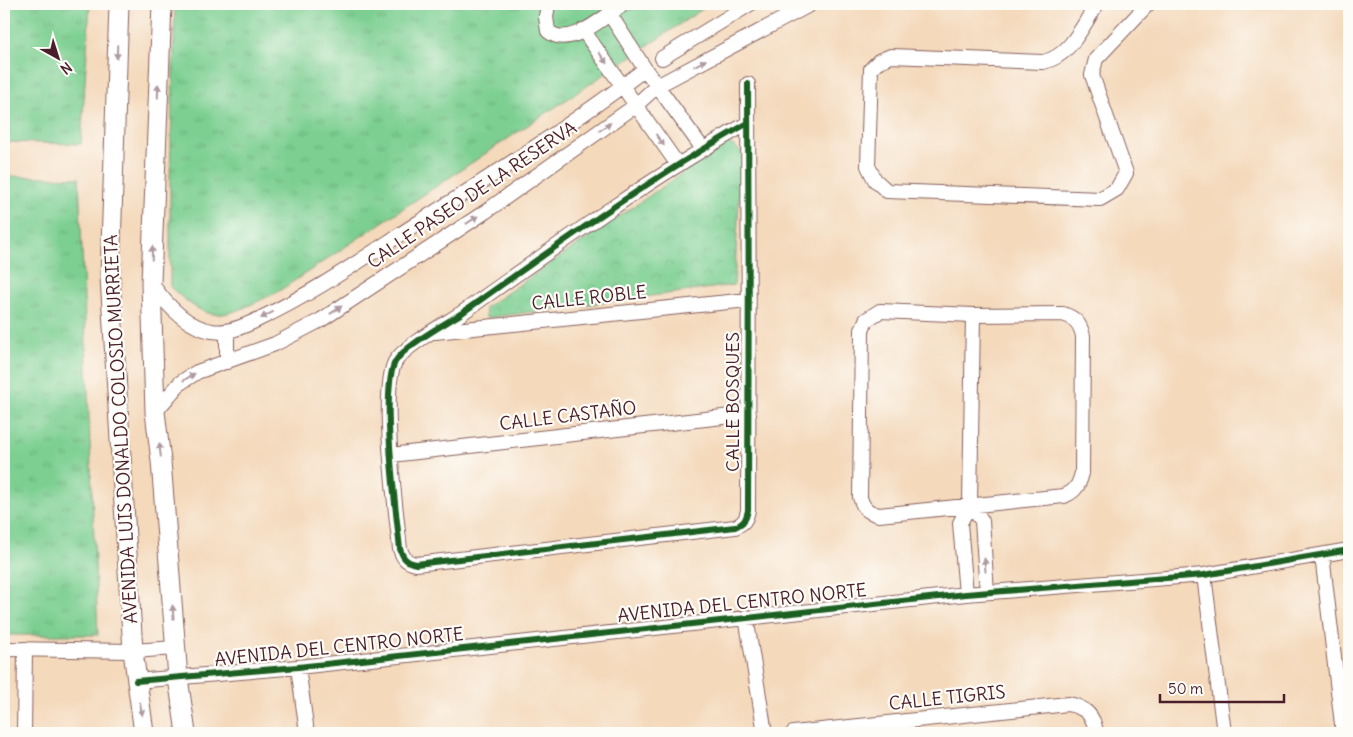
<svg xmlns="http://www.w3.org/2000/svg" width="1353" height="737" font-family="Delius,sans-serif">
	<defs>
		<pattern id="grass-tufts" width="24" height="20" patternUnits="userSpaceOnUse" patternTransform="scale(1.25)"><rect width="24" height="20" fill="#7ccf91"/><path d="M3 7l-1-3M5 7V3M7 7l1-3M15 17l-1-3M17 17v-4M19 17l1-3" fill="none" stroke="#6db17d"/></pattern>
		<pattern id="park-crowns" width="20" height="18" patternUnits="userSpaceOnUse" patternTransform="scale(1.25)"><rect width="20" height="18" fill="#7ccf91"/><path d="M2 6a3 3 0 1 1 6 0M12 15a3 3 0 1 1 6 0" fill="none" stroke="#6db17d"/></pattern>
	</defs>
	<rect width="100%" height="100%" fill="#fdfcf7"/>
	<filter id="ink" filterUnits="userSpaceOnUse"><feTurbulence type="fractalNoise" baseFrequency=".02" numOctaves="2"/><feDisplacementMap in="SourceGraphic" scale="10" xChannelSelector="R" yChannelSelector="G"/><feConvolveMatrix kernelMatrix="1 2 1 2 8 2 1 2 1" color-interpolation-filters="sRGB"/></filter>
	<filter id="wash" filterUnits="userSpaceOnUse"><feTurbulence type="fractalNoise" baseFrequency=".0096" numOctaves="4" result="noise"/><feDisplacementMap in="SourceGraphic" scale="20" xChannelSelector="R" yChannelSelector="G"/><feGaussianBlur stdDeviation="1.12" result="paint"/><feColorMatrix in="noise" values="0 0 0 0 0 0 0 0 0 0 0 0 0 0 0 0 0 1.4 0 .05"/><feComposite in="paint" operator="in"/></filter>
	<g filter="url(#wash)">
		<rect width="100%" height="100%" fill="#f4d9bb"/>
		<path fill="url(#grass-tufts)" stroke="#63775e" d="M 4,4 L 90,4 L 81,144 L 4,142 Z
			M 175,4 L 710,4 L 276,293 C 259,300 231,317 213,314 C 197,312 182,297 170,287 L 170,178 Z
			M 4,176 L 79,178 L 98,635 L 4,635 Z"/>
		<path fill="url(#park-crowns)" stroke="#63775e" d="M 728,142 L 742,152 L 734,285 L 486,318 L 485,308 Z"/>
	</g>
	<g filter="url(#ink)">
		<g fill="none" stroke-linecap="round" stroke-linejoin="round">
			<defs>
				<path id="minor" d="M 548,4 L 546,17 L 548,31 C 570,50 604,16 624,4
					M 1097,4 C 1083,25 1070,57 1043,62 L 891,56 L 879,61 L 871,69 L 868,166 L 875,180 L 887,191 L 1100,199 L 1117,189 L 1126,173 L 1092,75 L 1096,59 L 1148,4
					M 609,13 L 645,69 L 703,149
					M 583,30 L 678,165
					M 662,58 L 750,4
					M 748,84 C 749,226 749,368 748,510 C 746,520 744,523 735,527 L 416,564 C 406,562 403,558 400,549 C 396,511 380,391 395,362 C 404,346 445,324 462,313 C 555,247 649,179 748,123
					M 151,283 C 165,303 186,327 212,331 C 227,334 245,326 259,319 C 312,294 361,260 410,228 C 490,177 570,126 645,69
					M 880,311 L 973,315 L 1063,314 C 1075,318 1080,323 1083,336 L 1082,473 C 1079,485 1076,491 1064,496 L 879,515 C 867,512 863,508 860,497 L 862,330 L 866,320 Z
					M 435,332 L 748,300
					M 227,362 L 227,331
					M 155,412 L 180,383 L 197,372 L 275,344 L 321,320 L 485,212 L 635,106 L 657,86 L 811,4
					M 391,455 L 749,414
					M 970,504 L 982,521 L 987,592
					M 1322,555 L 1343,733
					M 1204,575 L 1224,733
					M 966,594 L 960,523 L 970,504 L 973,315
					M 746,617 L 765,733
					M 4,649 L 133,651 L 175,648
					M 298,667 L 307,733
					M 136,681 L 298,667 L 966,594 L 1204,575 L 1349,550
					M 24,733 L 25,649
					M 793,733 L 1068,704 C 1085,707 1094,715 1096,733"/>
				<path id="secondary" d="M 119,4 L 110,277 L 133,651 L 144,733
					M 162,4 L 151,283 L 155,412 L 161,461 L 178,678 L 186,733"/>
			</defs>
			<use href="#minor" stroke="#86605d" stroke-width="16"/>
			<use href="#secondary" stroke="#86605d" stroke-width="21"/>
			<use href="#minor" stroke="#fff" stroke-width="14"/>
			<use href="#secondary" stroke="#fff" stroke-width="19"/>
			<defs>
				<path id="cycleway" d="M 748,84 C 749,226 749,368 748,510 C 746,520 744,523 735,527 L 416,564 C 406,562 403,558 400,549 C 396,511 380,391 395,362 C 404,346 445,324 462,313 C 555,247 649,179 748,123
					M 136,681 L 298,667 L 966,594 L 1204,575 L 1349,550"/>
			</defs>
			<use href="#cycleway" stroke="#fdfcf7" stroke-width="9"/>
			<use href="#cycleway" stroke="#1b5e20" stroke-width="6"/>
		</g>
		<defs><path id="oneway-solid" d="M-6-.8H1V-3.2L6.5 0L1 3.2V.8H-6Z" transform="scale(1.25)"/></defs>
		<g fill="#ae9aa0">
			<use href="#oneway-solid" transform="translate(117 52) rotate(92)"/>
			<use href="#oneway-solid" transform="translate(603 58) rotate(55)"/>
			<use href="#oneway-solid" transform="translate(700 63) rotate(-28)"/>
			<use href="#oneway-solid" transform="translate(158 91) rotate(-88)"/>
			<use href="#oneway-solid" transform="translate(605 127) rotate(-35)"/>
			<use href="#oneway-solid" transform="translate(660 140) rotate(54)"/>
			<use href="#oneway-solid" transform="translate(472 220) rotate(-34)"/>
			<use href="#oneway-solid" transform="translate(152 253) rotate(-88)"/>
			<use href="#oneway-solid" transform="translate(336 310) rotate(-34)"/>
			<use href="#oneway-solid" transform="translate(267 315) rotate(153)"/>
			<use href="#oneway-solid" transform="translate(189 377) rotate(-32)"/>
			<use href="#oneway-solid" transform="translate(160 450) rotate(-97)"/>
			<use href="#oneway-solid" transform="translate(985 565) rotate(-94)"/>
			<use href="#oneway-solid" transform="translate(173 612) rotate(-94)"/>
			<use href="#oneway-solid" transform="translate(141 709) rotate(82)"/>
		</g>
	</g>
	<g text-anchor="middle" stroke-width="4.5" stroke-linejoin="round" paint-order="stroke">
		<g font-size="18" fill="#4a1f2b" stroke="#fdfcf7">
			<text transform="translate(472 195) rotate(-34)" y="6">CALLE PASEO DE LA RESERVA</text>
			<text transform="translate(589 298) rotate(-6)" y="6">CALLE ROBLE</text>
			<text transform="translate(733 402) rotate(-90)" y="6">CALLE BOSQUES</text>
			<text transform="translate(568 416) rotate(-7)" y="6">CALLE CASTAÑO</text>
			<text transform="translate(121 429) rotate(-93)" y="6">AVENIDA LUIS DONALDO COLOSIO MURRIETA</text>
			<text transform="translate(742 603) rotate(-6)" y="6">AVENIDA DEL CENTRO NORTE</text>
			<text transform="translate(339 647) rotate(-6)" y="6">AVENIDA DEL CENTRO NORTE</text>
			<text transform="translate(947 698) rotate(-6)" y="6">CALLE TIGRIS</text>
		</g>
	</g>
	<rect width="1353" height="737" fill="none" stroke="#fdfcf7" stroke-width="20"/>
	<g transform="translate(58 58) rotate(141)" stroke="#fdfcf7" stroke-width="4" paint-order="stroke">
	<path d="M0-4L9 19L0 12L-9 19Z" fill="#4a1f2b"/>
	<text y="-8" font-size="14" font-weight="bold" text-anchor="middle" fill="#4a1f2b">N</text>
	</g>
	<path d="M1160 694v8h124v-8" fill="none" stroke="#4a1f2b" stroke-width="2.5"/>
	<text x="1168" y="694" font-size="15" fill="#4a1f2b" stroke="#fdfcf7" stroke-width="4" paint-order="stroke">50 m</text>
</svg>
